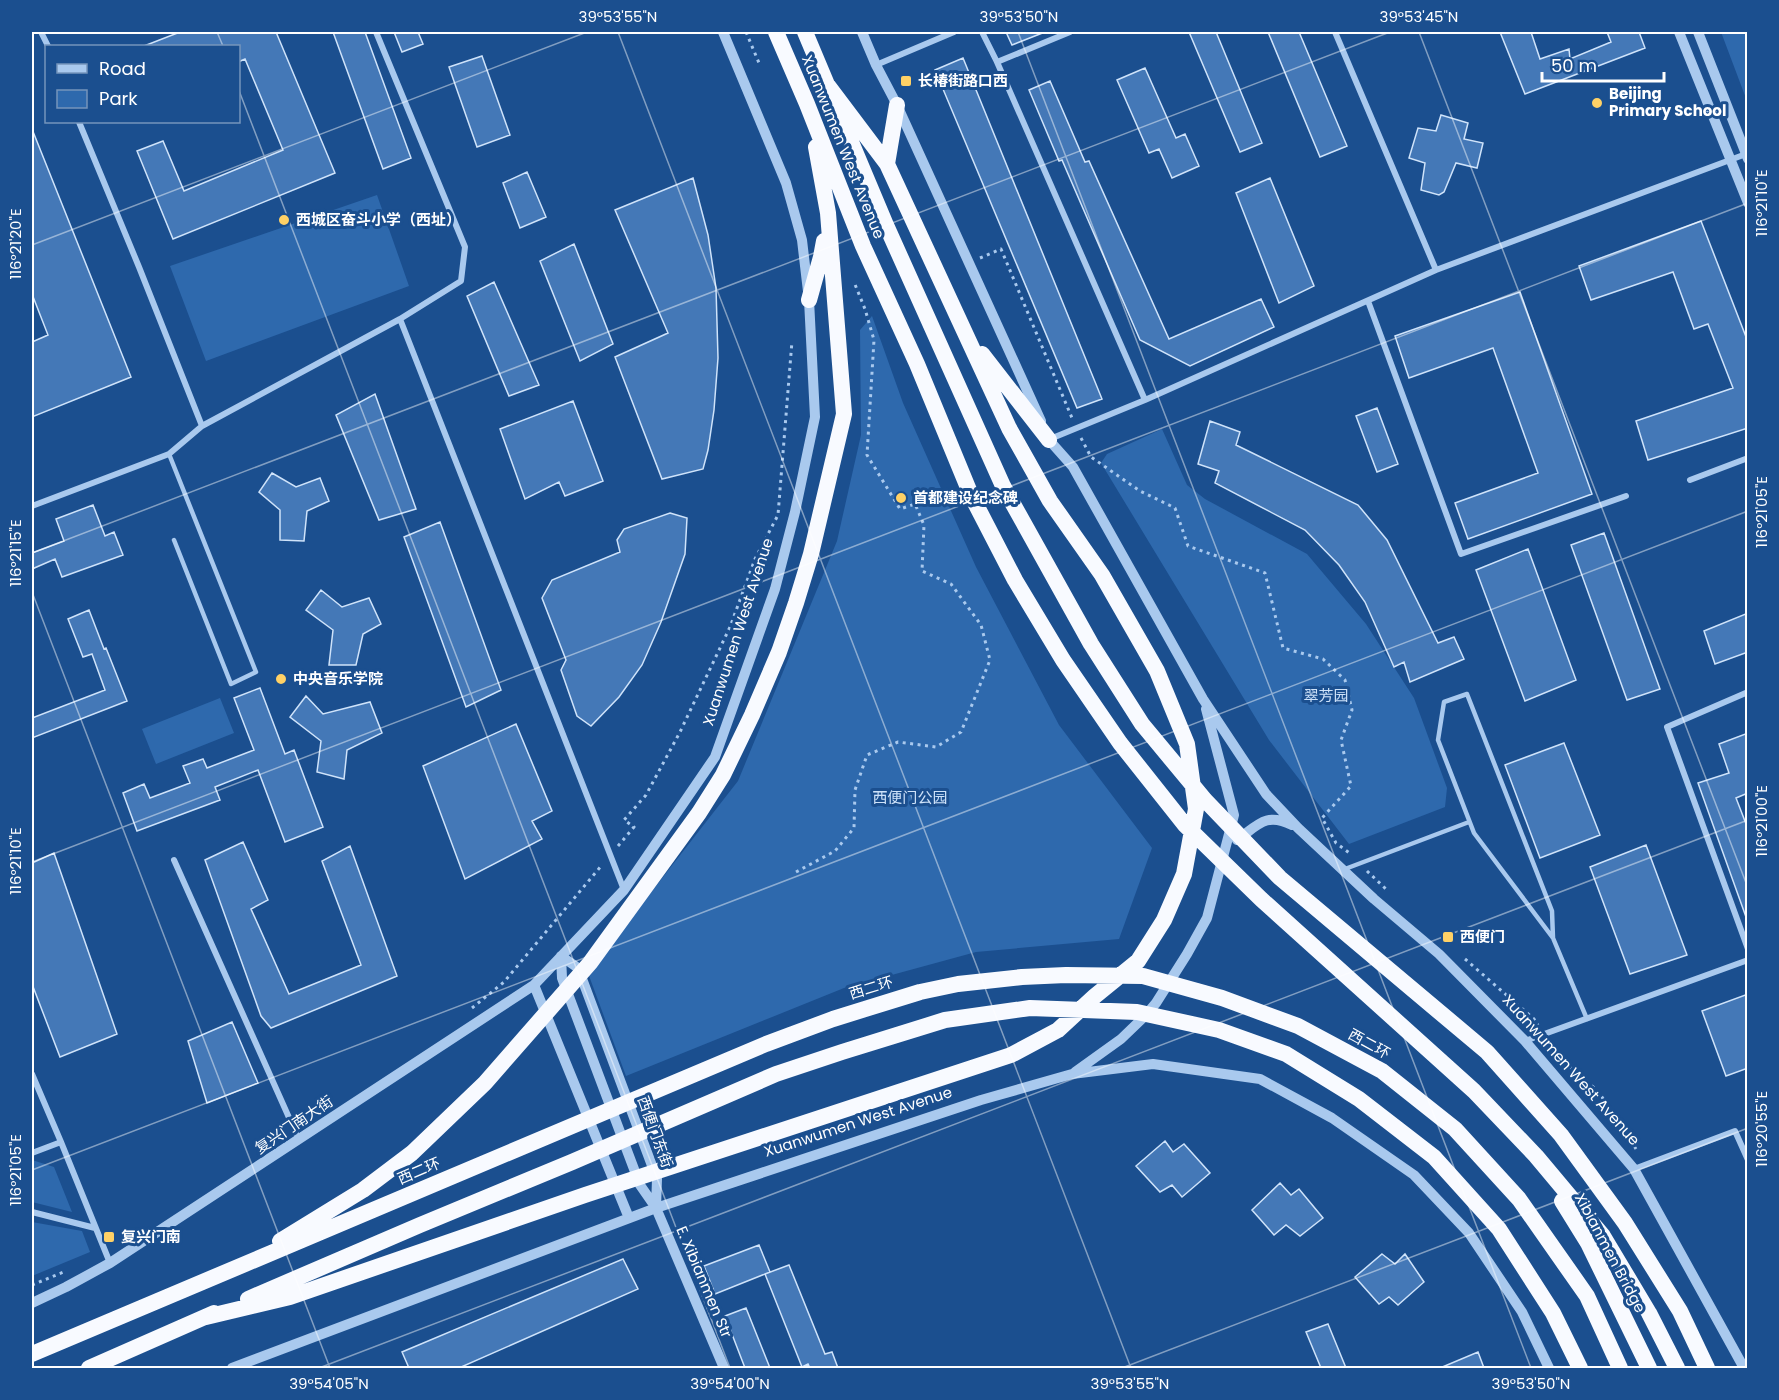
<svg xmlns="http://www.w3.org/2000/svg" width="1779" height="1400" font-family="Poppins,'Noto Sans SC',sans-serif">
	<rect width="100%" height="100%" fill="#1b4f8f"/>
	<path fill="#2e69ad" d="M 1721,32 L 1747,32 L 1747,101 Z
		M 377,195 L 409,286 L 206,361 L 170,266 Z
		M 872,316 L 903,403 L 976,567 L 1059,725 L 1152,848 L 1119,939 L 976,952 L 844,988 L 626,1076 L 588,973 L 738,781 L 837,541 L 861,435 L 860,330 Z
		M 1162,429 L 1187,485 L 1205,499 L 1307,554 L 1366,624 L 1414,698 L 1447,788 L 1445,807 L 1349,844 L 1269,740 L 1101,463 L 1107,454 Z
		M 220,698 L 234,733 L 156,764 L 142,729 Z
		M 32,1160 L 54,1167 L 72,1212 L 32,1202 Z
		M 32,1222 L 82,1231 L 90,1252 L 32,1276 Z"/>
	<path fill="#4478b7" stroke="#cfe3fa" stroke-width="1.5" d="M 180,32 L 276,32 L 335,173 L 173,239 L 137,151 L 163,141 L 184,191 L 283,150 L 245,59 L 238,62 L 238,46 L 144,46 Z
		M 333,32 L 365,32 L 411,158 L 383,169 Z
		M 394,32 L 418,32 L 423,44 L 402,52 Z
		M 1006,32 L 1045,32 L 1012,45 Z
		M 1189,32 L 1216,32 L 1262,143 L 1240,152 Z
		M 1268,32 L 1299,32 L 1347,146 L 1320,157 Z
		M 1500,32 L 1531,32 L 1540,59 L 1569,49 L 1570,59 L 1611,42 L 1607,32 L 1639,32 L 1645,48 L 1525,94 Z
		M 482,56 L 510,135 L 477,147 L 449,67 Z
		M 963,58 L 1102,399 L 1077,408 L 935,70 Z
		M 1145,68 L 1176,138 L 1185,134 L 1199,166 L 1172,178 L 1159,149 L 1149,153 L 1117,80 Z
		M 1050,81 L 1085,162 L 1089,161 L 1169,339 L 1261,299 L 1274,327 L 1190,366 L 1140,340 L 1062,160 L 1059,161 L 1029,90 Z
		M 1441,115 L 1468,123 L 1464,139 L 1483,143 L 1477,168 L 1456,163 L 1444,192 L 1439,195 L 1421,190 L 1425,163 L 1409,158 L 1418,128 L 1436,131 Z
		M 32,129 L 131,377 L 32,417 L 32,342 L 48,335 L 32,294 Z
		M 527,172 L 546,217 L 520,228 L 503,183 Z
		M 693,178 L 708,235 L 716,288 L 718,358 L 714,410 L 708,450 L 703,469 L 662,479 L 615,357 L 668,333 L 615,210 Z
		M 1270,178 L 1314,286 L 1279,303 L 1236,193 Z
		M 1701,221 L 1748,342 L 1748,428 L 1648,460 L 1636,421 L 1733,388 L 1708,324 L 1694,329 L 1673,272 L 1591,300 L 1579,266 Z
		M 574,244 L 613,344 L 580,361 L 540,261 Z
		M 494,282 L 539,385 L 509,396 L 467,296 Z
		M 1520,292 L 1592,494 L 1468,539 L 1455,503 L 1538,473 L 1493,348 L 1409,378 L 1395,336 Z
		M 375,394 L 416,509 L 379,520 L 336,415 Z
		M 573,401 L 603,481 L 565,496 L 559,482 L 525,499 L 500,429 Z
		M 1377,408 L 1398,464 L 1377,472 L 1356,416 Z
		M 1210,421 L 1240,432 L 1236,445 L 1358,505 L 1387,540 L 1438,643 L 1454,637 L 1464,659 L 1410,682 L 1404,662 L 1394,667 L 1365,602 L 1339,565 L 1305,530 L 1215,483 L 1219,471 L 1198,464 Z
		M 272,473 L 296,487 L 320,478 L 329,501 L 307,511 L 304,541 L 280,540 L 280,510 L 259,492 Z
		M 93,505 L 105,536 L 114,532 L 123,555 L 62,577 L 55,559 L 32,569 L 32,553 L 64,541 L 56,519 Z
		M 670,513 L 687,518 L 685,554 L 661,622 L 642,665 L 619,697 L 591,726 L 577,716 L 561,670 L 566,660 L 542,598 L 552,580 L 620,552 L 617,540 L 624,529 Z
		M 440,522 L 501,690 L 466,707 L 404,537 Z
		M 1604,533 L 1660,689 L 1627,700 L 1571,545 Z
		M 1528,549 L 1576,680 L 1525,701 L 1476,570 Z
		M 321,590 L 342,607 L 369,598 L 381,624 L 363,634 L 356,665 L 329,665 L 333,630 L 306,610 Z
		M 89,610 L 104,649 L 106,648 L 127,701 L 32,738 L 32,718 L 105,690 L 92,654 L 83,657 L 68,619 Z
		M 1748,613 L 1748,652 L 1715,664 L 1704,631 Z
		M 260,688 L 285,754 L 294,750 L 323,827 L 285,842 L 258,770 L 215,787 L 220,800 L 137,831 L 123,793 L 144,784 L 150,798 L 190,783 L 183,766 L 203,759 L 207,768 L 254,750 L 234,698 Z
		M 306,696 L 323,714 L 370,702 L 382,733 L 347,750 L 344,779 L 317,772 L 321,741 L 290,717 Z
		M 516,724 L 552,811 L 532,821 L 542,839 L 465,879 L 423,766 Z
		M 1748,733 L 1748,793 L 1736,798 L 1748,829 L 1748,917 L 1746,917 L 1698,783 L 1729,773 L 1719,744 Z
		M 1564,743 L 1600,835 L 1540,858 L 1505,765 Z
		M 243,842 L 268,900 L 251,909 L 289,994 L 361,965 L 322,861 L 350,846 L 397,976 L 271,1028 L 261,1016 L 205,860 Z
		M 1646,845 L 1687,955 L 1630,974 L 1590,867 Z
		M 54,853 L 117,1034 L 60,1057 L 32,984 L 32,863 Z
		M 1748,994 L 1748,1068 L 1726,1076 L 1702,1011 Z
		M 232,1022 L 258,1083 L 207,1103 L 188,1041 Z
		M 1165,1141 L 1173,1152 L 1184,1144 L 1210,1173 L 1182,1197 L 1172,1185 L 1160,1192 L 1136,1166 Z
		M 1280,1183 L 1291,1195 L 1299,1189 L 1323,1218 L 1300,1236 L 1286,1225 L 1274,1235 L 1252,1210 Z
		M 759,1245 L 770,1272 L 715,1294 L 704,1266 Z
		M 1382,1254 L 1395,1264 L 1405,1254 L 1424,1282 L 1398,1305 L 1389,1297 L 1379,1304 L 1355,1277 Z
		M 623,1259 L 638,1289 L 459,1368 L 409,1368 L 402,1352 Z
		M 789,1265 L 825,1354 L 832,1352 L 838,1368 L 810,1368 L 808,1364 L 802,1367 L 765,1274 Z
		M 746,1308 L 770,1368 L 745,1368 L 725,1316 Z
		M 1328,1324 L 1346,1368 L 1321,1368 L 1306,1332 Z
		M 1478,1352 L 1484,1368 L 1440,1368 Z"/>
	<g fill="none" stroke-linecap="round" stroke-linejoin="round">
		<path stroke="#a9c9ee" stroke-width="3" stroke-dasharray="3 4.5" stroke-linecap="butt" d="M 746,32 L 759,63
			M 980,258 L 1001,249 L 1072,418
			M 1081,438 L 1091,457 L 1140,491 L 1175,508 L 1188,546 L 1265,573 L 1283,648 L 1323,659 L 1345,680 L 1352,710 L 1341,740 L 1351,786 L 1322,818 L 1336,843 L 1352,855
			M 618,846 L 634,827 L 624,820 L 646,795 L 680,732 L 730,627 L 755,559 L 778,515 L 792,341
			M 1367,871 L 1386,889
			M 796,872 L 835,851 L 854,828 L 855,790 L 867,755 L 898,742 L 936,747 L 961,732 L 990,660 L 981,625 L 951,584 L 922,571 L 924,525 L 915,504 L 900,509 L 867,455 L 874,340 L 865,309 L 854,282
			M 1465,959 L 1534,1019 L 1538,1025
			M 472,1008 L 504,982 L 602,865
			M 1550,1043 L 1564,1062 L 1598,1091 L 1636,1149
			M 32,1285 L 66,1271"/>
		<path stroke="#a9c9ee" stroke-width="4.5" d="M 169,454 L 256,672 L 231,684 L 174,540
			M 1345,869 L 1469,822
			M 1553,938 L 1552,911 L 1467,694 L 1444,702 L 1438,740 L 1474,833 L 1553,938 L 1587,1019"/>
		<path stroke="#a9c9ee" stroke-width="6" d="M 41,32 L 48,46
			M 982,32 L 997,62 L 1145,400
			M 1335,32 L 1436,270
			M 997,62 L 1070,32
			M 876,65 L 954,32
			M 79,122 L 139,267 L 202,426
			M 1368,301 L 1461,554 L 1626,496
			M 400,319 L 624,890
			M 1050,439 L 1145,400 L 1436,270 L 1746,154
			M 1690,480 L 1748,458
			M 32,506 L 169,454 L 202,426 L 400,319 L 461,281 L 465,247 L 376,32
			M 1748,692 L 1667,727 L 1748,949
			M 174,860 L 299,1140
			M 1525,1041 L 1748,960
			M 32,1074 L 61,1142 L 110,1263
			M 32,1153 L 61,1142
			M 1634,1169 L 1735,1131 L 1748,1160
			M 32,1212 L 95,1228"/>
		<path stroke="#a9c9ee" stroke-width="10" d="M 862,32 L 876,65 L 897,105 L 1041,421
			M 1679,32 L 1748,203
			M 1698,32 L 1748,159
			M 1047,435 L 1049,440 L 1073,467 L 1203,699 L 1266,794 L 1298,828 L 1374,899 L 1439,954 L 1525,1041 L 1634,1169 L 1744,1368
			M 1237,840 C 1258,825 1266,812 1292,825
			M 561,956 L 562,978 L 640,1185 L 656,1208 L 724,1368
			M 561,956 L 578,968 L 657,1179 L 656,1208
			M 534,985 L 629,1218
			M 1075,1072 L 1121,1039 L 1145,1016 L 1156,1003 L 1187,954 L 1207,918 L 1234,815 L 1206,709
			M 32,1303 L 66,1287 L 110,1263 L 534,985 L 624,890 L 715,757 L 775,589 L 795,512 L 815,417 L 809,300 L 802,240 L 786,183 L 723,32
			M 232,1368 L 656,1208 L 981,1100 L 1072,1074 L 1153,1064 L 1260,1079 L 1332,1118 L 1414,1175 L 1469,1233 L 1522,1312 L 1549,1368"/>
		<path stroke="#f8faff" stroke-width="16" d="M 776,32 L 807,104 L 863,246 L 917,364 L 971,495 L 1015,580 L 1063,660 L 1120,743 L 1185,825 L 1261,899 L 1474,1091 L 1536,1156 L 1603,1236 L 1649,1313 L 1677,1368
			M 805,32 L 886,225 L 1003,486 L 1091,644 L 1142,724 L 1205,800 L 1280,878 L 1487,1052 L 1561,1135 L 1625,1223 L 1680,1311 L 1707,1368
			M 887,164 L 897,105
			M 809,300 L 821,257 L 824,241
			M 982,354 L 1049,440
			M 1562,1201 L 1588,1243 L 1649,1368
			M 280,1241 L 363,1190 L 412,1153 L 485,1083 L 590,963 L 699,813 L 723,775 L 752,715 L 779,652 L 796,603 L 811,554 L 844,414 L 828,213 L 816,147
			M 248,1299 L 420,1225 L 572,1162 L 776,1074 L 842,1052 L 945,1020 L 1030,1008 L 1137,1012 L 1219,1030 L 1286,1054 L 1359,1099 L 1434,1157 L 1499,1229 L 1553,1313 L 1580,1368
			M 206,1317 L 290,1297 L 585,1195 L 1011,1055 L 1058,1030 L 1095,996 L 1138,961 L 1164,920 L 1184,874 L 1196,809 L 1187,744 L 1157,671 L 1102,575 L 1050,501 L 1009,428 L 887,164 L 823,79
			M 32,1354 L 766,1044 L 833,1019 L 920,992 L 958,984 L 1022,977 L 1066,975 L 1143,976 L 1222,998 L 1298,1026 L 1382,1071 L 1455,1129 L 1519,1199 L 1587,1296 L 1620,1368
			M 89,1368 L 214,1313"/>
	</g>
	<path fill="none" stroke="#fff" stroke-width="1.5" stroke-opacity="0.45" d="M 217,32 L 223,46M 618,32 L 1131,1368M 1018,32 L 1531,1368M 1419,32 L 1748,888M 238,88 L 730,1368M 32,245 L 587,32M 32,553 L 1390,32M 32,592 L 330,1368M 32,862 L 1748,203M 32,1170 L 1748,511M 319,1368 L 1748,820M 1122,1368 L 1748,1128"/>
	<g fill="#ffd166" stroke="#1b4f8f" stroke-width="2">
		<rect x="900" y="75" width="12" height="12" rx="3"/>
		<circle cx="1597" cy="103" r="6"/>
		<circle cx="284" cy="220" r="6"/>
		<circle cx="901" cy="498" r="6"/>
		<circle cx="281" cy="679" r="6"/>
		<rect x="1442" y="931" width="12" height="12" rx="3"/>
		<rect x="103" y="1231" width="12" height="12" rx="3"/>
	</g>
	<g text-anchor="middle" stroke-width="6" stroke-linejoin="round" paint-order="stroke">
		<g font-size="15" font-weight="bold" fill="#fff" stroke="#1b4f8f" text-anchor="start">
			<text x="918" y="86">长椿街路口西</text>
			<text x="1609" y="99">Beijing<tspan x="1609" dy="17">Primary School</tspan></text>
			<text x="296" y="225">西城区奋斗小学（西址）</text>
			<text x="913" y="503">首都建设纪念碑</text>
			<text x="293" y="684">中央音乐学院</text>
			<text x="1460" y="942">西便门</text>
			<text x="121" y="1242">复兴门南</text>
		</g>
		<g font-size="15" fill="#fff" stroke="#1b4f8f">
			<text transform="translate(843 147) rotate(68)" y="5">Xuanwumen West Avenue</text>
			<text transform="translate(738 632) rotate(-72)" y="5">Xuanwumen West Avenue</text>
			<text transform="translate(871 988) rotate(-17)" y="5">西二环</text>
			<text transform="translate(1369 1044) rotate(29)" y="5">西二环</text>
			<text transform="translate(1571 1070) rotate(48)" y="5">Xuanwumen West Avenue</text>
			<text transform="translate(858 1122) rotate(-18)" y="5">Xuanwumen West Avenue</text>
			<text transform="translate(294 1125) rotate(-34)" y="5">复兴门南大街</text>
			<text transform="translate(655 1132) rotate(70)" y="5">西便门东街</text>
			<text transform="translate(419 1171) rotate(-23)" y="5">西二环</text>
			<text transform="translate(1610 1253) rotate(62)" y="5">Xibianmen Bridge</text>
			<text transform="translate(704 1282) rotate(67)" y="5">E. Xibianmen Str</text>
		</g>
		<g font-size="15" fill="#cfe3fa" stroke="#1b4f8f">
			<text x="1326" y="701">翠芳园</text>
			<text x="910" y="803">西便门公园</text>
		</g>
	</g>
	<rect width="1779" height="1400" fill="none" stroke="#1b4f8f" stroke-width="66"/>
	<rect x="45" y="45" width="195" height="78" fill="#1b4f8f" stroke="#7695bc" stroke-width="1.5"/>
	<rect x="57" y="64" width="30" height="9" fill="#a9c9ee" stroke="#7695bc" stroke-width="1.5"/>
	<text x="99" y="75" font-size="18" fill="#ffffff">Road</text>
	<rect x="57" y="90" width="30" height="18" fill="#2e69ad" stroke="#7695bc" stroke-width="1.5"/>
	<text x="99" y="105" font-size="18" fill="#ffffff">Park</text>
	<path d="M1542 72v9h122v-9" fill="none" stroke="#ffffff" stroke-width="3"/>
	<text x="1551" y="72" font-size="18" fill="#ffffff" stroke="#1b4f8f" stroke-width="4.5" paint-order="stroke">50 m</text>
	<rect x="33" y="33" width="1713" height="1334" fill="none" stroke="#fff" stroke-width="2"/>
	<g font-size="15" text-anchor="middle" fill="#fff">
		<text x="618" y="22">39°53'55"N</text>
		<text x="1019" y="22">39°53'50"N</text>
		<text x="1419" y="22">39°53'45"N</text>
		<text transform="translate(1762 203) rotate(-90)" y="5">116°21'10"E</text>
		<text transform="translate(16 244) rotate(-90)" y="5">116°21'20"E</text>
		<text transform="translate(1762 512) rotate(-90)" y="5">116°21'05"E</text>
		<text transform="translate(16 553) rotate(-90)" y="5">116°21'15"E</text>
		<text transform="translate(1762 821) rotate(-90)" y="5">116°21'00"E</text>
		<text transform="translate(16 861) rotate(-90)" y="5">116°21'10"E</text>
		<text transform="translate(1762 1129) rotate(-90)" y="5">116°20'55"E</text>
		<text transform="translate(16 1170) rotate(-90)" y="5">116°21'05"E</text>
		<text x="329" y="1389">39°54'05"N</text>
		<text x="730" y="1389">39°54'00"N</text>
		<text x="1130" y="1389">39°53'55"N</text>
		<text x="1531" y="1389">39°53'50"N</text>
	</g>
</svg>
